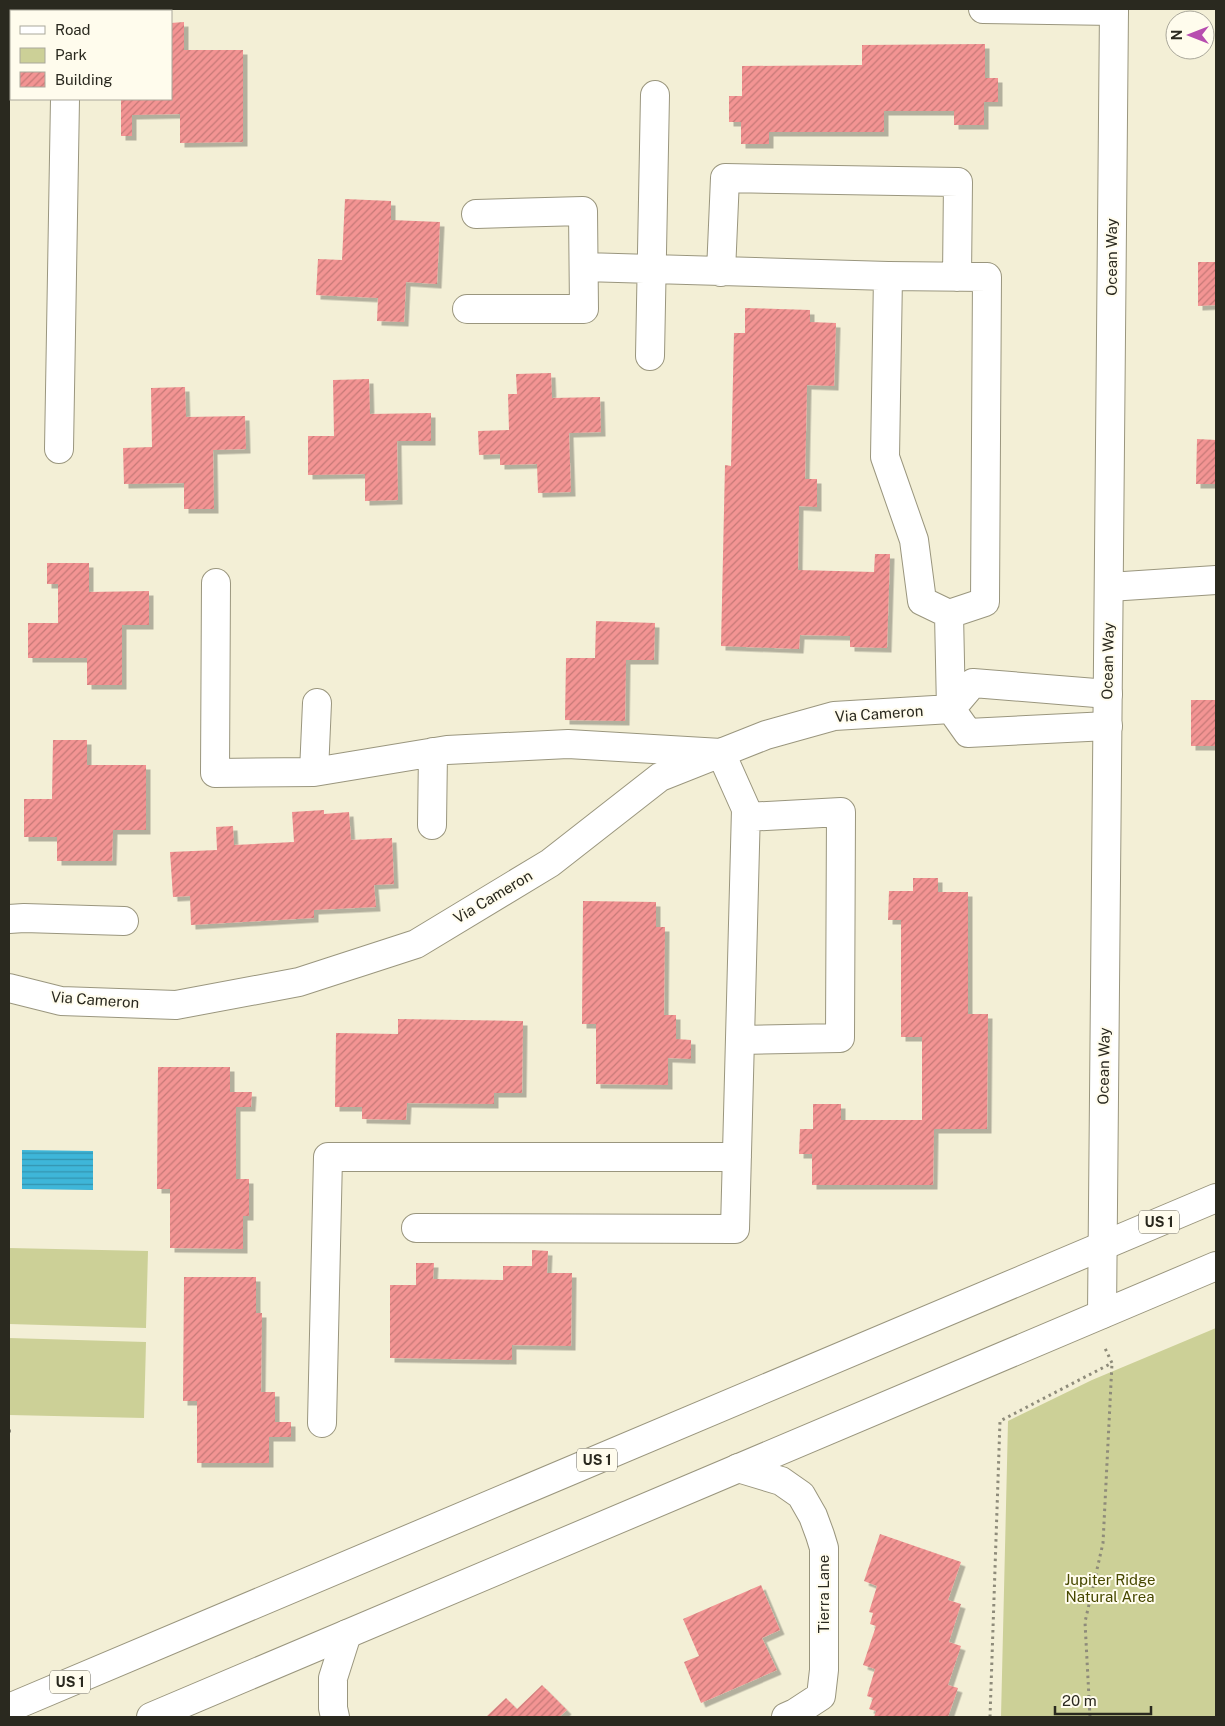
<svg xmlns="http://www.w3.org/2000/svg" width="1225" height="1726" font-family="'Public Sans',sans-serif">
	<defs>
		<pattern id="water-rules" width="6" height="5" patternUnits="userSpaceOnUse" patternTransform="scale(1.25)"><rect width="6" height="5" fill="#3eb6d9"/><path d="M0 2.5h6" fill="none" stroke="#3494af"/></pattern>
		<pattern id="building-hatch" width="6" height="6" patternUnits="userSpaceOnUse" patternTransform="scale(1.25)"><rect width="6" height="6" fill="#f39493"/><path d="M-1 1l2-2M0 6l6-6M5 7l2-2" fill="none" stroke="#c57977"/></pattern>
		<filter id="shadow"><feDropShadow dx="4.5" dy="4.5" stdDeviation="0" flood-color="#0004"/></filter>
	</defs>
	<rect width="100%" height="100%" fill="#f3efd6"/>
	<path fill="#ccd097" d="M 9,1248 L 148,1251 L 146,1328 L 9,1324 Z
		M 1216,1328 L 1216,1717 L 1001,1717 L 1008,1421 L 1092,1380 Z
		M 9,1338 L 146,1342 L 144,1418 L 9,1415 Z"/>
	<path fill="url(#water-rules)" d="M 22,1150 L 93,1151 L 93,1190 L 22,1189 Z"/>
	<path fill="url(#building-hatch)" filter="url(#shadow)" d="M 184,22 L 184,50 L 243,50 L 243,142 L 180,143 L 180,114 L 132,115 L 132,136 L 121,136 L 121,99 L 171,99 L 171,23 Z
		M 985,44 L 985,78 L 998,78 L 998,102 L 984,102 L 984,125 L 954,125 L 954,111 L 884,111 L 884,132 L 769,132 L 769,144 L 741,144 L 741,122 L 729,122 L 729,96 L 742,96 L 742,66 L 862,65 L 862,45 Z
		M 345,199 L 391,201 L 391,220 L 440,222 L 437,284 L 406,282 L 404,322 L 377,321 L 378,298 L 316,295 L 318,259 L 342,260 Z
		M 1198,262 L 1216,262 L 1216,305 L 1198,306 Z
		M 745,308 L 810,310 L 810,322 L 836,323 L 834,386 L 807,385 L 805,479 L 817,479 L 817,507 L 799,506 L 798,570 L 874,572 L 875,554 L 890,554 L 887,648 L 850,647 L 850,636 L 800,635 L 799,649 L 721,646 L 725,465 L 731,466 L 734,333 L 745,333 Z
		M 551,373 L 552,398 L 600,397 L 601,432 L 569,433 L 571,492 L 538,493 L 537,464 L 500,465 L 500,454 L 479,455 L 478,431 L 509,430 L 508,394 L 517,394 L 516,374 Z
		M 369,379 L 370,414 L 431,413 L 431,441 L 397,441 L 398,500 L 365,501 L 365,474 L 308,475 L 308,436 L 334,436 L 333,380 Z
		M 185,387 L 186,417 L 245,416 L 246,449 L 213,450 L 214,509 L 184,509 L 184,483 L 124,484 L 123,448 L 152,447 L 151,388 Z
		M 1197,439 L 1216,440 L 1216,484 L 1196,484 Z
		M 47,563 L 89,563 L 89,592 L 149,591 L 149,625 L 122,625 L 122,685 L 87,685 L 87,658 L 28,658 L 28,623 L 58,623 L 58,584 L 47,584 Z
		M 596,621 L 655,623 L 654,660 L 626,660 L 625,721 L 565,720 L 566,658 L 595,658 Z
		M 1191,700 L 1216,700 L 1216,746 L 1191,746 Z
		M 53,740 L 87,740 L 87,765 L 146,765 L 146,830 L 113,830 L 112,861 L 57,861 L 57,837 L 24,837 L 24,799 L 52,799 Z
		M 324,810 L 324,814 L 349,812 L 351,840 L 392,838 L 394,884 L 374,885 L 376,907 L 314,910 L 314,918 L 191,925 L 190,896 L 173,897 L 170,852 L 217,850 L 216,827 L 233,826 L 234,845 L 294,842 L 292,812 Z
		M 913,878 L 938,878 L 938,892 L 968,892 L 968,1014 L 988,1014 L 987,1129 L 934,1129 L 933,1185 L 812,1185 L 812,1154 L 799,1154 L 800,1129 L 813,1129 L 813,1104 L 841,1104 L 841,1120 L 922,1120 L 922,1037 L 901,1037 L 901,920 L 888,920 L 889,891 L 913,891 Z
		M 583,901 L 656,902 L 656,927 L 665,927 L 664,1015 L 676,1015 L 676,1039 L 691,1040 L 691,1059 L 668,1058 L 668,1085 L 596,1084 L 596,1024 L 582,1024 Z
		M 398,1019 L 523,1021 L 522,1093 L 494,1093 L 494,1104 L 407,1103 L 406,1120 L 362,1119 L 362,1107 L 335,1107 L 336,1033 L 398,1034 Z
		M 158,1067 L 230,1067 L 230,1092 L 252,1092 L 251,1107 L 236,1107 L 236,1179 L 249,1179 L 249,1216 L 243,1216 L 243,1249 L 170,1248 L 170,1189 L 157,1189 Z
		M 532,1250 L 548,1251 L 547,1273 L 572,1273 L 571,1346 L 512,1345 L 512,1360 L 390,1358 L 390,1285 L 416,1285 L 416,1263 L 434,1263 L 433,1279 L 503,1280 L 503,1266 L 532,1266 Z
		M 184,1277 L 256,1277 L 256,1313 L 262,1313 L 261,1392 L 275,1392 L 275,1422 L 291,1422 L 291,1437 L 269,1437 L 269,1463 L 197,1463 L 197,1401 L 183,1401 Z
		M 880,1534 L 961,1562 L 948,1600 L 961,1604 L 949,1642 L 961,1646 L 948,1685 L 958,1688 L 948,1717 L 874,1717 L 876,1711 L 869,1709 L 873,1698 L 867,1696 L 875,1669 L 863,1665 L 876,1626 L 870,1624 L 873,1613 L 869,1612 L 877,1586 L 864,1581 Z
		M 761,1585 L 780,1630 L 762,1638 L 777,1670 L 701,1703 L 684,1662 L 699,1656 L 683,1619 Z
		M 542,1685 L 567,1710 L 559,1717 L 486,1717 L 506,1698 L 517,1709 Z"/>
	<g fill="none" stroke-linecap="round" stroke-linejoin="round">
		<defs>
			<path id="street" d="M 45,9 L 47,11
				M 983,9 L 1114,11
				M 584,267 L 888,276 L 987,277 L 985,602 L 949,614
				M 721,272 L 725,178 L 958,182 L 957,277
				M 467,309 L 584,309 L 583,211 L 476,214
				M 650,356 L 655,95
				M 59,449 L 65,99
				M 216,583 L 215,773 L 314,772 L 447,750 L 568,744 L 721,753 L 746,809 L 735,1229 L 416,1228
				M 1109,587 L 1216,580
				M 1108,694 L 973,683 L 951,709 L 968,733 L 1108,726
				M 314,772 L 317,703
				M 432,825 L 433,752
				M 9,919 L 24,918 L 124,921
				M 9,988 L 61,1001 L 176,1005 L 299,982 L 416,944 L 550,863 L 660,777 L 766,735 L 834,716 L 951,709 L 949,614 L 922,601 L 914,540 L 885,457 L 888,276
				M 740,1040 L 840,1038 L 841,812 L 746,817
				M 322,1423 L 328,1157 L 737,1157
				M 738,1468 L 781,1481 L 801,1495 L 813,1516 L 820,1535 L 824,1548 L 824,1670 L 821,1696 L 795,1713 L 786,1717
				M 335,1717 L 333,1708 L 333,1678 L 347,1634"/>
			<path id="secondary" d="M 1102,1314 L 1114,9"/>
			<path id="primary" d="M 9,1708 L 1216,1198
				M 151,1717 L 1216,1266"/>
		</defs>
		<use href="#street" stroke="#9a967e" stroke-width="30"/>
		<use href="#secondary" stroke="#9a967e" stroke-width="30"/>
		<use href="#primary" stroke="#9a967e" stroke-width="30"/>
		<path stroke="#8e8b7a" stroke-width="3" stroke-dasharray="2.5 4" stroke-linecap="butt" d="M 9,1431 L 11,1431
			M 990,1717 L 1000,1421 L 1112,1363 L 1104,1346
			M 1090,1717 L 1085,1622 L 1103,1543 L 1112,1363"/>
		<use href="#street" stroke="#fff" stroke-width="28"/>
		<use href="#secondary" stroke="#fff" stroke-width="28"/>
		<use href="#primary" stroke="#fff" stroke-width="28"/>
	</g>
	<g text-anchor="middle" stroke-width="4" stroke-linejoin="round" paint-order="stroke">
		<g fill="#fffced" stroke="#6a685d" stroke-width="1">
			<rect x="1139" y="1210.5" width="40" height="23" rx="4"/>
			<rect x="577" y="1448.5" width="40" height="23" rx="4"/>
			<rect x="50" y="1670.5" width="40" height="23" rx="4"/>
		</g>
		<g font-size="14" font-weight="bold" fill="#2a291f">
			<text x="1159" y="1227">US 1</text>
			<text x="597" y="1465">US 1</text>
			<text x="70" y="1687">US 1</text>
		</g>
		<g font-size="15" fill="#2a291f" stroke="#fffced">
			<text transform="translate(1112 257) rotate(-90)" y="5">Ocean Way</text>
			<text transform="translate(1108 661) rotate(-89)" y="5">Ocean Way</text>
			<text transform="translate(879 714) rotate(-4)" y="5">Via Cameron</text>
			<text transform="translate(493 897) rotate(-31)" y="5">Via Cameron</text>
			<text transform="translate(95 1000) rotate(4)" y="5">Via Cameron</text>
			<text transform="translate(1104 1066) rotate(-89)" y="5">Ocean Way</text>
			<text transform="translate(824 1594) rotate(-90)" y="5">Tierra Lane</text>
		</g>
		<g font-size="15" fill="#474800" stroke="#fffced">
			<text x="1110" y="1585">Jupiter Ridge<tspan x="1110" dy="17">Natural Area</tspan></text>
		</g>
	</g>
	<rect width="1225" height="1726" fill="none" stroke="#2a291f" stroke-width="20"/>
	<rect x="10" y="10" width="162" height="90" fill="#fffced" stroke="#aaa89b"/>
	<rect x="20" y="26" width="25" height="8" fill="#ffffff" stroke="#aaa89b"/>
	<text x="55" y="35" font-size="15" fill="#2a291f">Road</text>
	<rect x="20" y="48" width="25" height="15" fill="#ccd097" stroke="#aaa89b"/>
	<text x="55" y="60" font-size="15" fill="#2a291f">Park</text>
	<rect x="20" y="72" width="25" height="15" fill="url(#building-hatch)" stroke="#aaa89b"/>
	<text x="55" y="85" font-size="15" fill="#2a291f">Building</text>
	<g transform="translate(1190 35) rotate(270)"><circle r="24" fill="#fffced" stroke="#aaa89b"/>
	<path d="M0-4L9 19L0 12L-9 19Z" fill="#b74daf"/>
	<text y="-8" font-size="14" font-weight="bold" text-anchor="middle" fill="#2a291f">N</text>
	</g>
	<path d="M1055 1706v8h96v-8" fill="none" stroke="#2a291f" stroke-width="2.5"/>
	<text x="1062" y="1706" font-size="15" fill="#2a291f" stroke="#fffced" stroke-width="4" paint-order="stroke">20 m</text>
</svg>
